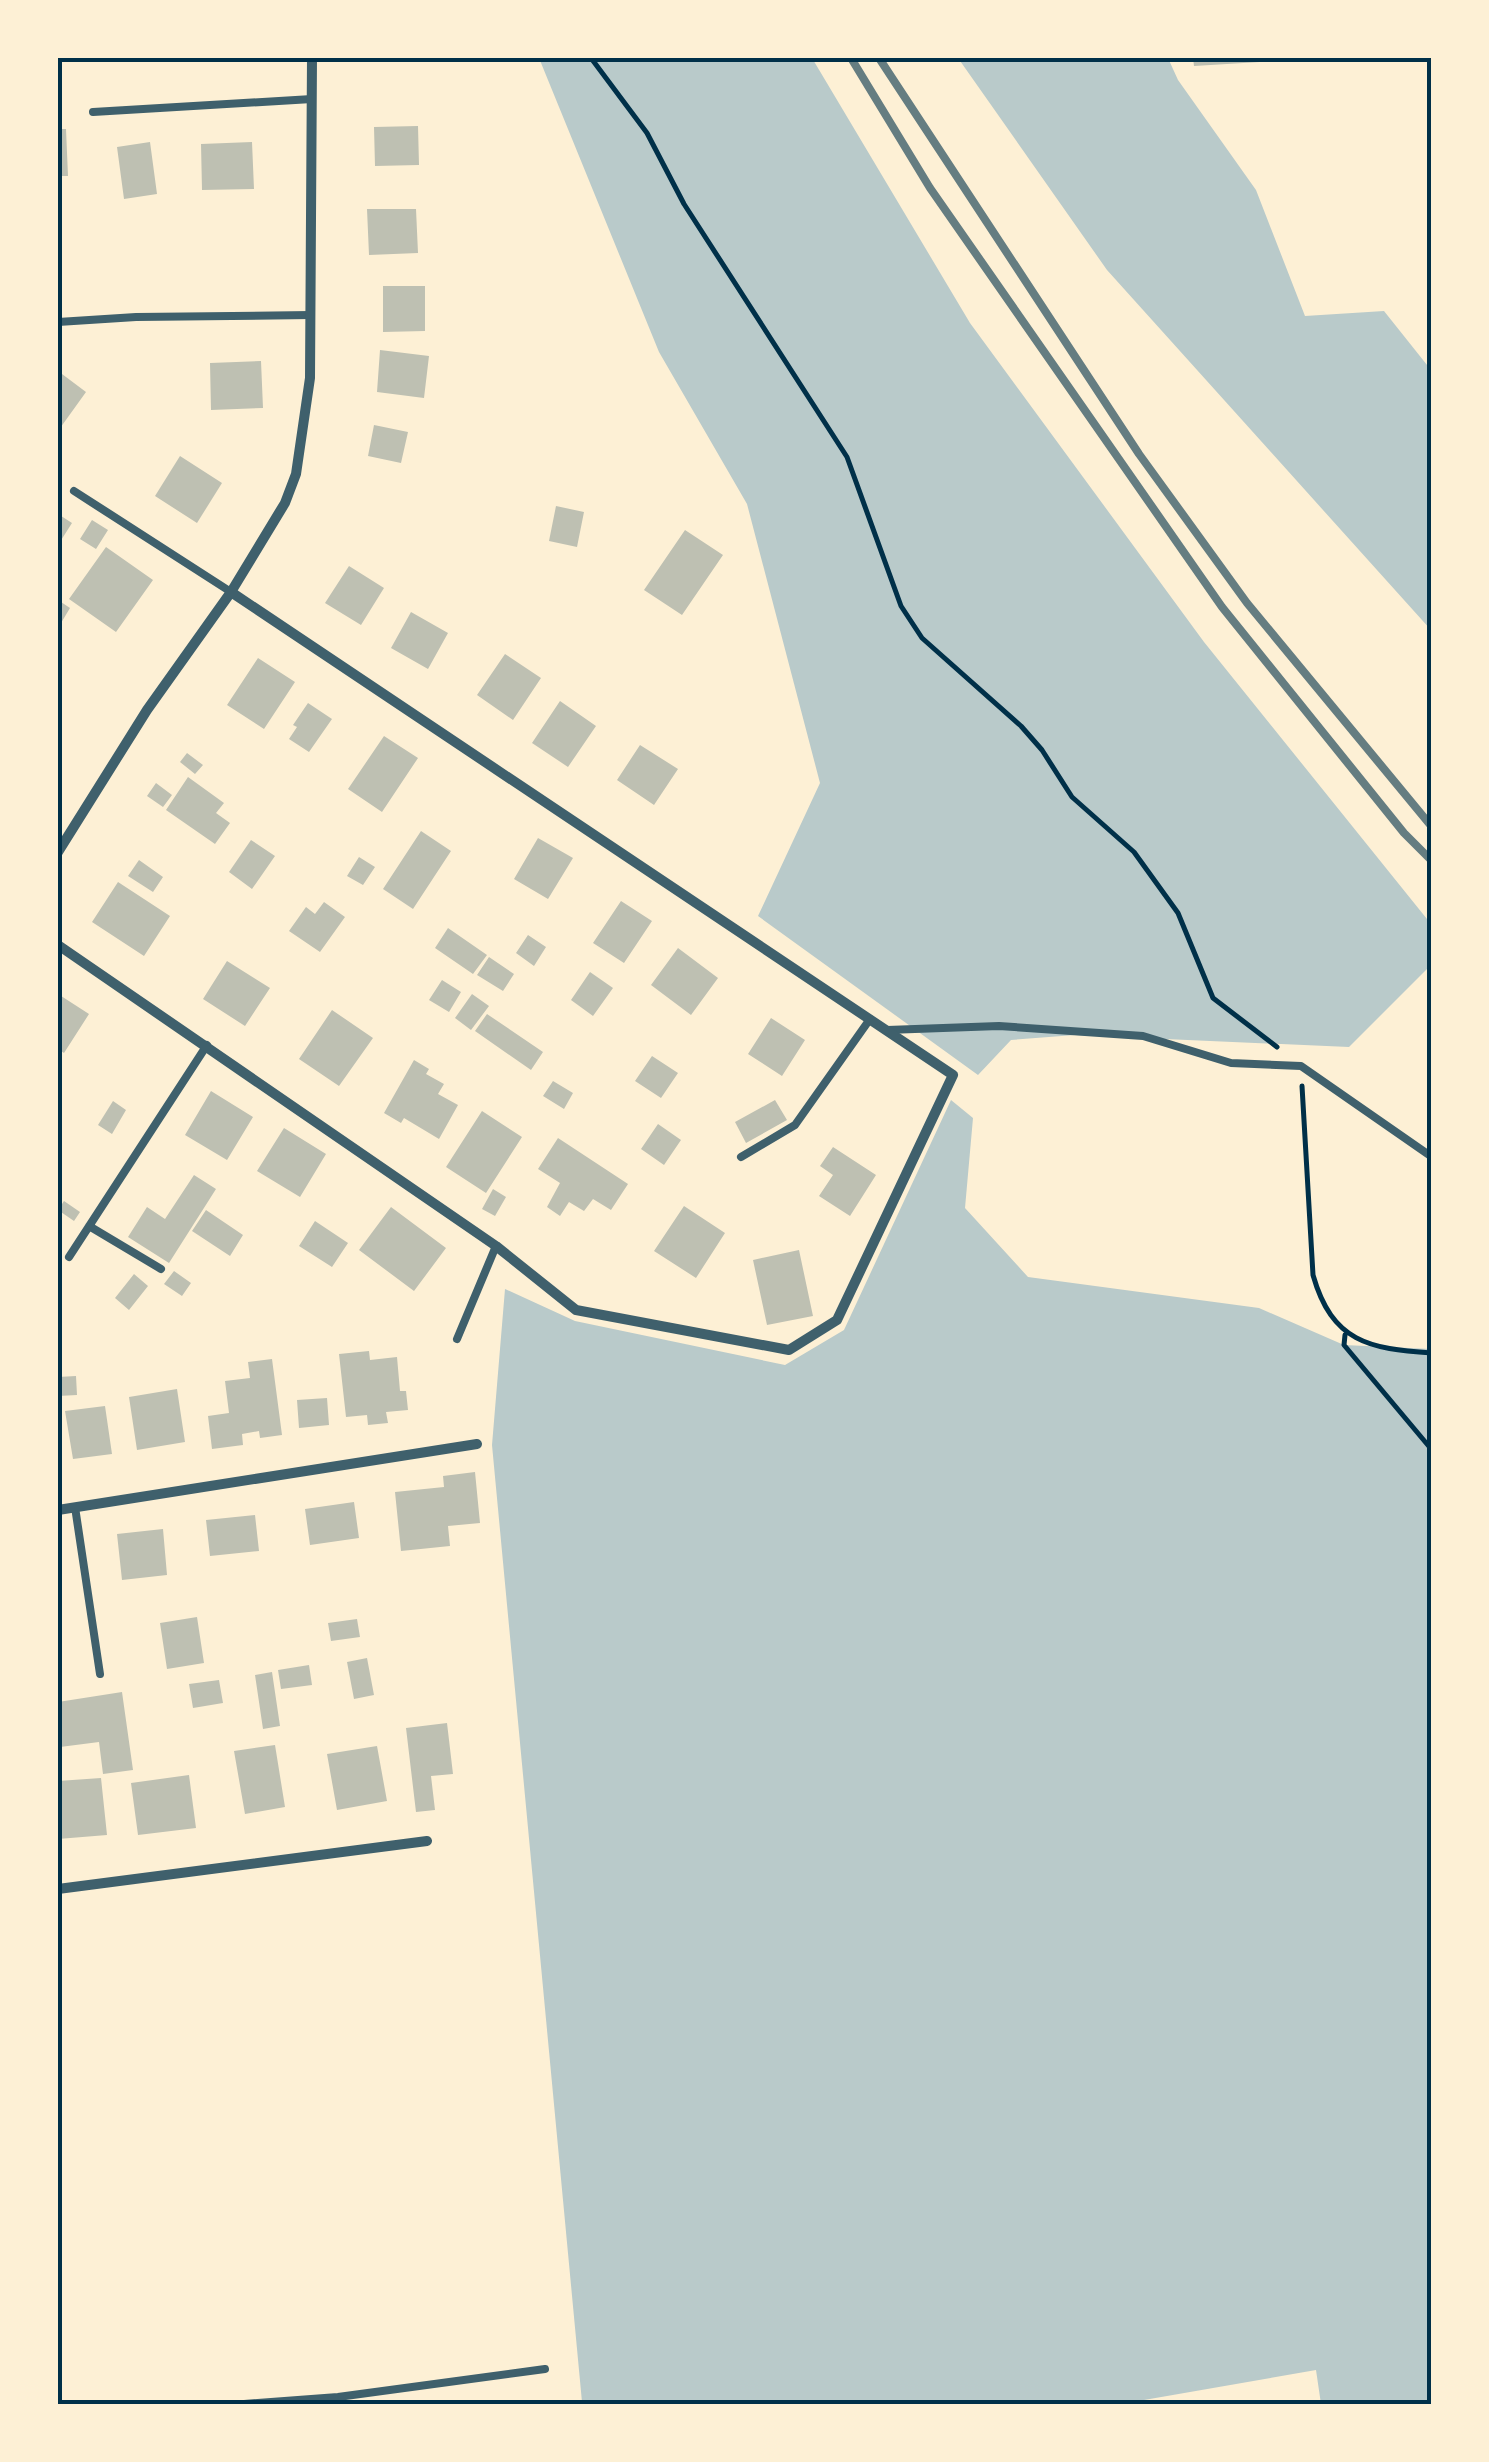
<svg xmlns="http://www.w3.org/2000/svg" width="1489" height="2462" font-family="Barlow,sans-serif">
	<rect width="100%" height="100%" fill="#fdf0d5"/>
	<path fill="#b9caca" d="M 539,58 L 812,58 L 970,323 L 1204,642 L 1431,924 L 1431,965 L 1349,1047 L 1075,1035 L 1011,1040 L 978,1075 L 758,916 L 820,783 L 747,504 L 659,352 Z
		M 958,58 L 1168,58 L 1178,80 L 1256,190 L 1305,316 L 1384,311 L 1431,370 L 1431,630 L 1107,270 Z
		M 951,1100 L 973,1118 L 965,1208 L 1028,1277 L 1259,1308 L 1344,1345 L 1431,1349 L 1431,2404 L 1321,2404 L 1316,2370 L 1121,2404 L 584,2404 L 582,2402 L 492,1445 L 505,1289 L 575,1321 L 785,1365 L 844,1330 Z"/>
	<path fill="#bec0b2" d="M 1193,58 L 1260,58 L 1260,62 L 1194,66 Z
		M 418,126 L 419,165 L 375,166 L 374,127 Z
		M 58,129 L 66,129 L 68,176 L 58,176 Z
		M 150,142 L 157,194 L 124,199 L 117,147 Z
		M 252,142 L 254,189 L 202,190 L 201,144 Z
		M 367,209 L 416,209 L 418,253 L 369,255 Z
		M 383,286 L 425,286 L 425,331 L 383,332 Z
		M 380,350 L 429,356 L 424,398 L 377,392 Z
		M 261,361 L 263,408 L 211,410 L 210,363 Z
		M 58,371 L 86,392 L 58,431 Z
		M 374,425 L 408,432 L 401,463 L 368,456 Z
		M 180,456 L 222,483 L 197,523 L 155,496 Z
		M 556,506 L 584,512 L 577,547 L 549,541 Z
		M 58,514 L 72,523 L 58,545 Z
		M 92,520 L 108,530 L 96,549 L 80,539 Z
		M 685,530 L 723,555 L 682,615 L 644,590 Z
		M 106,547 L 153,580 L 116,632 L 69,599 Z
		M 349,566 L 384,588 L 361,625 L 325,603 Z
		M 58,600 L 70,608 L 58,628 Z
		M 411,612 L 448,633 L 428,669 L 391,648 Z
		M 505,654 L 541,678 L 513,720 L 477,695 Z
		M 258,658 L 295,682 L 264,729 L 227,705 Z
		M 560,701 L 596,726 L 568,767 L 532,743 Z
		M 308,703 L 332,719 L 309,752 L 289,739 L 297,727 L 293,725 Z
		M 384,736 L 418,758 L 382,812 L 348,789 Z
		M 640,745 L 678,769 L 654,805 L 617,780 Z
		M 187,753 L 203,765 L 195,774 L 180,762 Z
		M 188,777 L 224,803 L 216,813 L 230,823 L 215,844 L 166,810 Z
		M 156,783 L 172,795 L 163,807 L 147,796 Z
		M 421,831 L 451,851 L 413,909 L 383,889 Z
		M 538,838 L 573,858 L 548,899 L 514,879 Z
		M 251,840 L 275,856 L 252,889 L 229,872 Z
		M 359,857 L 375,867 L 363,885 L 347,876 Z
		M 139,860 L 163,877 L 153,892 L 128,876 Z
		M 118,882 L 170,916 L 144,956 L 92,922 Z
		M 621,901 L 652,921 L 624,963 L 593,943 Z
		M 324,902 L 345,917 L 320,952 L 289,931 L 306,907 L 315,914 Z
		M 448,928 L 487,955 L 473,974 L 435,948 Z
		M 528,935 L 546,947 L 534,966 L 516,953 Z
		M 678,948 L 718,978 L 691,1015 L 651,985 Z
		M 489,957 L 514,974 L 503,991 L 477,975 Z
		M 227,961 L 270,988 L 245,1026 L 203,999 Z
		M 590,972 L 613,988 L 593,1016 L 571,1000 Z
		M 442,980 L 461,992 L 449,1012 L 429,1000 Z
		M 58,994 L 89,1014 L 64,1053 L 58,1049 Z
		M 472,994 L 489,1006 L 471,1030 L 455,1018 Z
		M 332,1010 L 373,1038 L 339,1086 L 299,1059 Z
		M 487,1014 L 543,1052 L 531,1070 L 475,1031 Z
		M 771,1018 L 805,1040 L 782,1076 L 748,1054 Z
		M 652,1056 L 678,1073 L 661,1098 L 635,1081 Z
		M 414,1060 L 429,1069 L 426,1074 L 444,1084 L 438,1094 L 458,1105 L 439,1139 L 404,1118 L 401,1123 L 384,1113 Z
		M 553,1081 L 573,1093 L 564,1109 L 543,1096 Z
		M 211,1091 L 253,1117 L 227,1160 L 185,1135 Z
		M 775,1100 L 787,1120 L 746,1143 L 735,1122 Z
		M 113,1101 L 126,1110 L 112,1134 L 98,1125 Z
		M 482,1111 L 522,1137 L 486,1193 L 446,1167 Z
		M 658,1124 L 681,1140 L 664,1165 L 641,1149 Z
		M 284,1128 L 326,1154 L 300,1197 L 257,1171 Z
		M 558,1138 L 628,1184 L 611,1210 L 593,1199 L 584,1211 L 569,1202 L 560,1216 L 547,1207 L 560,1183 L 538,1169 Z
		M 833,1147 L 876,1175 L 850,1216 L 819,1196 L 833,1175 L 820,1166 Z
		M 194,1175 L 216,1189 L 169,1263 L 128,1237 L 147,1207 L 165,1219 Z
		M 493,1189 L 506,1197 L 495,1216 L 482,1209 Z
		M 64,1201 L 80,1212 L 74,1221 L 58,1210 Z
		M 684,1206 L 725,1233 L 696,1278 L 654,1251 Z
		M 391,1207 L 446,1248 L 414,1291 L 359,1250 Z
		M 206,1210 L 243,1235 L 230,1256 L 192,1231 Z
		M 315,1221 L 348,1243 L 332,1267 L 299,1246 Z
		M 799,1250 L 813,1316 L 767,1325 L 753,1260 Z
		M 174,1271 L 191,1283 L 182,1296 L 164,1284 Z
		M 134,1274 L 148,1286 L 129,1310 L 115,1298 Z
		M 369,1351 L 370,1360 L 397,1357 L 400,1391 L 406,1391 L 408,1410 L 386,1412 L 388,1423 L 368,1425 L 367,1415 L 346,1417 L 339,1354 Z
		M 272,1359 L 282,1435 L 260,1438 L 259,1431 L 242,1434 L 243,1445 L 212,1449 L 208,1416 L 229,1413 L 225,1381 L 250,1378 L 248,1362 Z
		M 76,1376 L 77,1395 L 58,1396 L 58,1377 Z
		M 177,1389 L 185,1442 L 137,1450 L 129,1397 Z
		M 327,1398 L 329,1425 L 299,1428 L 297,1400 Z
		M 105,1406 L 112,1454 L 73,1459 L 65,1411 Z
		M 475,1472 L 480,1523 L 448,1526 L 450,1546 L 401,1551 L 395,1492 L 444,1487 L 443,1476 Z
		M 354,1502 L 359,1538 L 310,1545 L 305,1509 Z
		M 255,1515 L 259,1551 L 210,1556 L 206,1520 Z
		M 163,1529 L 167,1575 L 122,1580 L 117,1534 Z
		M 197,1617 L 204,1663 L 167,1669 L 160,1623 Z
		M 357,1619 L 360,1637 L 331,1641 L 328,1623 Z
		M 367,1658 L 374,1695 L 354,1699 L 347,1662 Z
		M 309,1665 L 312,1685 L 281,1689 L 278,1670 Z
		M 272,1672 L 280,1726 L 263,1729 L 255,1675 Z
		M 219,1680 L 223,1703 L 193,1708 L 189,1684 Z
		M 122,1692 L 133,1770 L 103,1774 L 99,1742 L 60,1747 L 58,1702 Z
		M 447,1723 L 453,1774 L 431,1776 L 435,1810 L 416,1812 L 406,1728 Z
		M 275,1745 L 285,1807 L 245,1814 L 234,1751 Z
		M 377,1746 L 387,1801 L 337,1810 L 327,1754 Z
		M 189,1775 L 196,1828 L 138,1835 L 131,1783 Z
		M 101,1778 L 107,1835 L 58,1839 L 58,1781 Z"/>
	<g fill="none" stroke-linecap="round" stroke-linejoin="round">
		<path stroke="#003049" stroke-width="5" d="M 591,58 L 647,133 L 684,204 L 847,457 L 901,606 L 922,638 L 1021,726 L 1042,750 L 1072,797 L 1134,852 L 1178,913 L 1213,998 L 1277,1047
			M 1302,1086 L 1313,1275 C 1332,1342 1369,1349 1432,1353
			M 1345,1335 L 1344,1345 L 1432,1450"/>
		<path stroke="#3f606c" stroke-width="8" d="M 93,112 L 312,99
			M 58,322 L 136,317 L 311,315
			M 74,491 L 231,592
			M 887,1030 L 999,1026 L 1143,1036 L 1231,1063 L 1301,1066 L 1432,1157
			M 741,1157 L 795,1125 L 870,1019
			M 89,1226 L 161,1269
			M 69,1257 L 207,1045
			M 457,1339 L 496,1246
			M 75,1507 L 100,1674
			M 244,2404 L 338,2397 L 545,2369"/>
		<path stroke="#3f606c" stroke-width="10" d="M 58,852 L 147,710 L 231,592 L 285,503 L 296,474 L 310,378 L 312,58
			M 58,945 L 496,1246 L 576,1310 L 789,1350 L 837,1320 L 953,1075 L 231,592
			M 58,1510 L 477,1444
			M 58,1889 L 427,1841"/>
		<path stroke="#657d81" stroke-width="8" d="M 851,58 L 930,188 L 1222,607 L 1404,833 L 1432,861
			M 879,58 L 1139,454 L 1247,603 L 1432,827"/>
	</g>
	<rect width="1489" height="2462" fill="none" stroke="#fdf0d5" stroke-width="120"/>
	<rect x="60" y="60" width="1369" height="2342" fill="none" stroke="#003049" stroke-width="4"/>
</svg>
